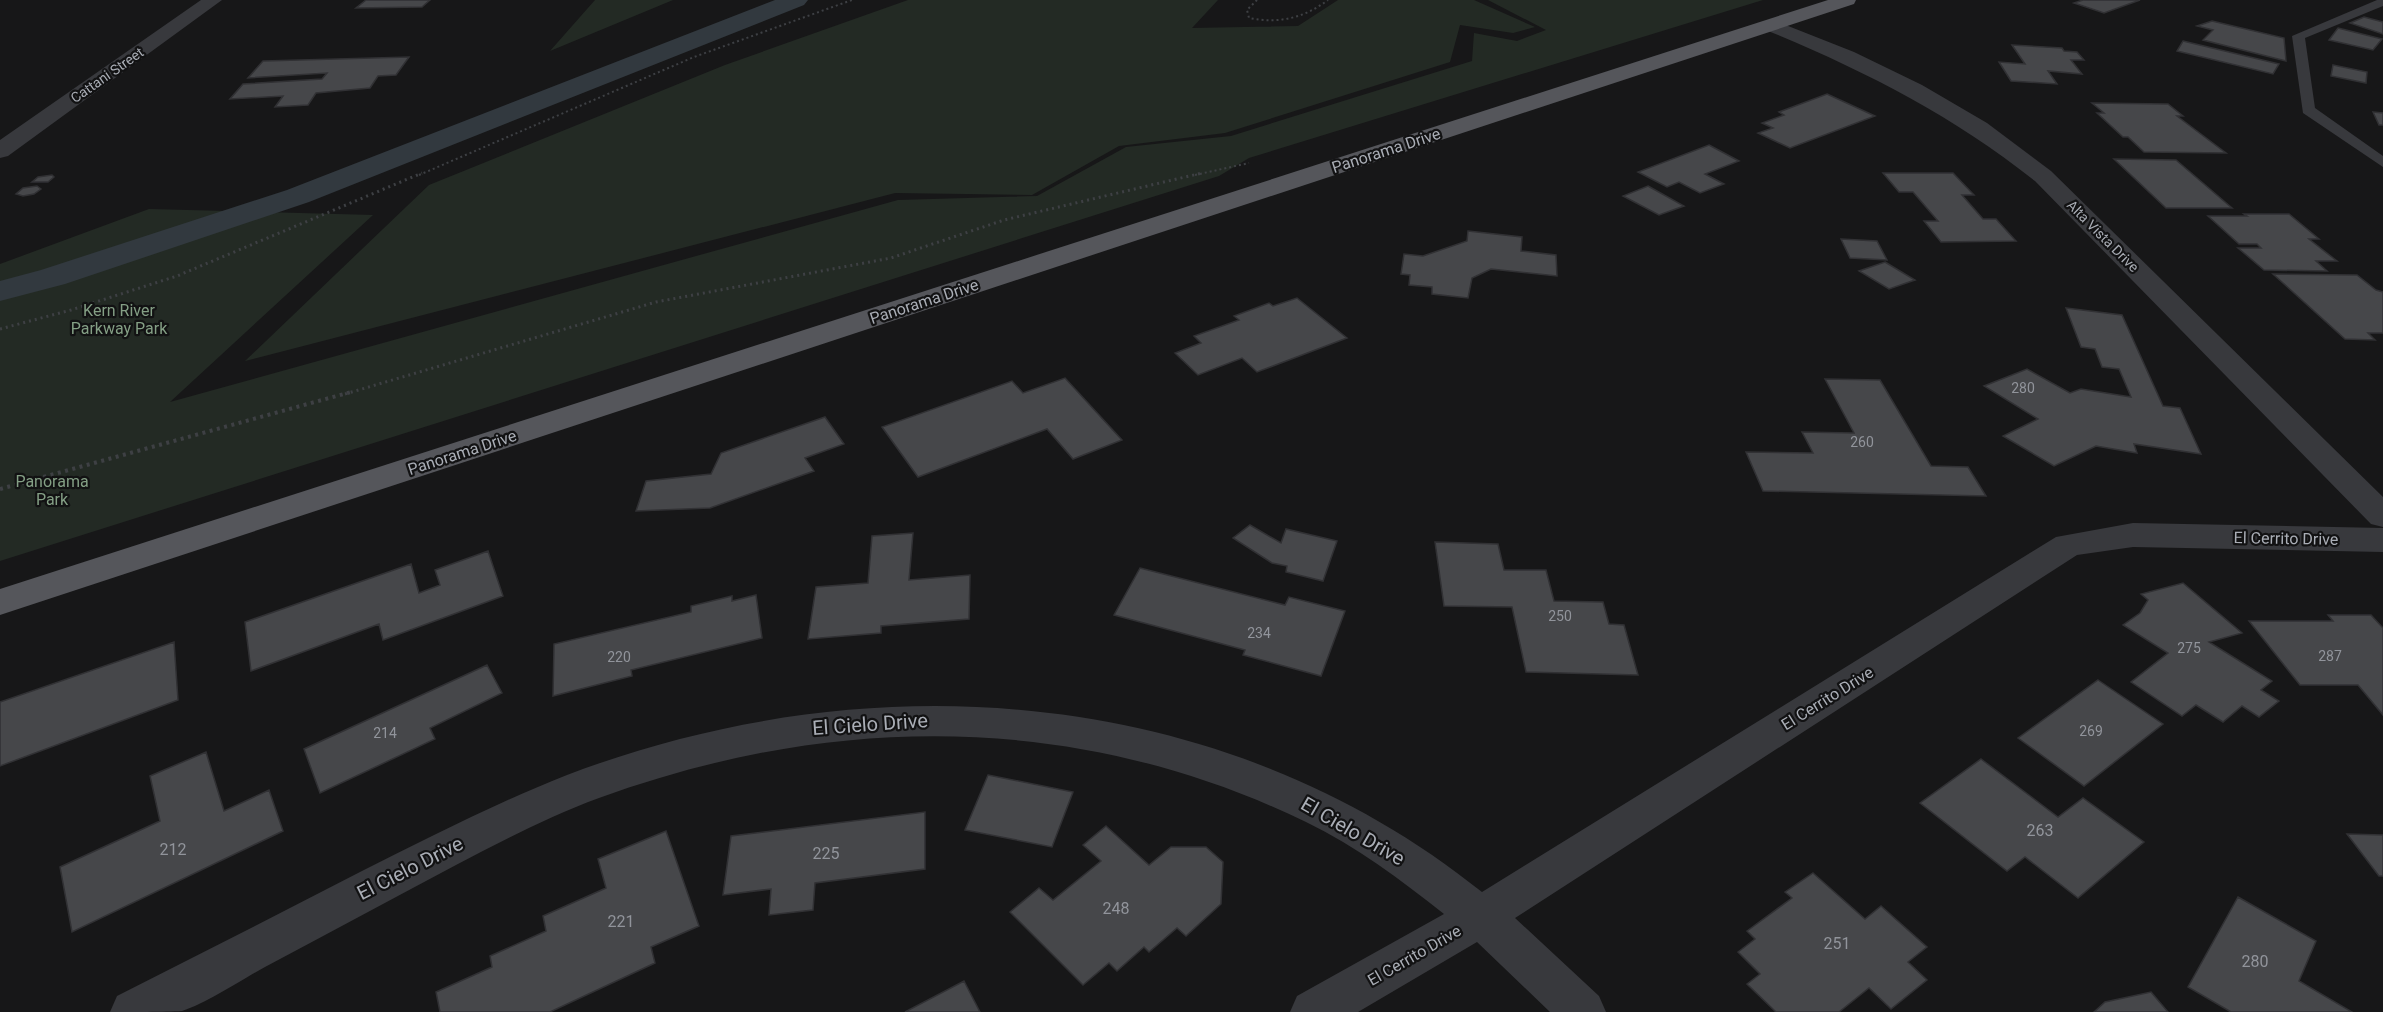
<svg xmlns="http://www.w3.org/2000/svg" width="2383" height="1012" font-family="Roboto,sans-serif">
	<rect width="100%" height="100%" fill="#171718"/>
	<path fill="#232a24" d="M 595,0 L 673,0 L 550,51 Z
		M 908,0 L 1218,0 L 1192,28 L 1298,26 L 1338,0 L 1474,0 L 1535,27 L 1513,33 L 1460,25 L 1450,62 L 1225,133 L 1119,146 L 1032,195 L 895,193 L 245,361 L 429,185 L 725,65 Z
		M 1488,0 L 1763,0 L 1249,158 L 1219,176 L 0,561 L 0,264 L 149,209 L 373,215 L 170,402 L 898,200 L 1037,196 L 1126,147 L 1231,136 L 1472,61 L 1474,33 L 1517,41 L 1546,30 Z"/>
	<g fill="none" stroke-linecap="round" stroke-linejoin="round">
		<path fill="#32393f" fill-rule="evenodd" d="M 775,0 L 808,0 L 804,5 L 309,202 L 65,284 L 0,301 L 0,281 L 41,270 L 287,190 Z"/>
	</g>
	<path fill="#46474a" stroke="#313134" stroke-width="1.5" d="M 366,0 L 430,0 L 422,7 L 356,8 Z
		M 2083,0 L 2140,0 L 2104,13 L 2074,3 Z
		M 2364,17 L 2383,22 L 2383,34 L 2350,23 Z
		M 2212,21 L 2284,38 L 2286,61 L 2203,40 L 2213,30 L 2197,26 Z
		M 2338,28 L 2382,39 L 2373,50 L 2329,40 Z
		M 2183,41 L 2279,64 L 2273,74 L 2177,51 Z
		M 2012,45 L 2062,48 L 2064,51 L 2077,52 L 2084,60 L 2071,60 L 2082,74 L 2048,71 L 2057,84 L 2011,81 L 1999,62 L 2025,64 Z
		M 409,57 L 396,75 L 378,76 L 370,88 L 316,93 L 308,105 L 275,107 L 283,96 L 230,99 L 243,84 L 322,79 L 327,73 L 248,78 L 263,61 Z
		M 2333,65 L 2367,72 L 2366,83 L 2331,76 Z
		M 1827,94 L 1875,116 L 1790,148 L 1758,133 L 1773,128 L 1762,123 L 1784,115 L 1779,112 Z
		M 2092,103 L 2168,104 L 2183,116 L 2177,116 L 2226,153 L 2144,152 L 2128,137 L 2123,137 L 2097,113 L 2104,113 Z
		M 2373,112 L 2383,113 L 2383,125 L 2379,125 Z
		M 1709,145 L 1739,161 L 1705,174 L 1724,184 L 1700,193 L 1679,182 L 1667,187 L 1638,172 Z
		M 2114,159 L 2176,160 L 2232,208 L 2166,208 Z
		M 1883,173 L 1953,173 L 1974,195 L 1962,195 L 1983,219 L 1996,219 L 2016,241 L 1941,242 L 1924,221 L 1938,221 L 1913,192 L 1899,192 Z
		M 52,175 L 54,177 L 48,182 L 32,182 L 38,177 Z
		M 37,186 L 41,189 L 34,194 L 23,196 L 16,194 L 23,188 Z
		M 1648,186 L 1684,206 L 1659,215 L 1623,196 Z
		M 2244,214 L 2289,214 L 2319,239 L 2309,239 L 2337,261 L 2316,261 L 2327,271 L 2264,270 L 2238,248 L 2261,248 L 2257,244 L 2239,244 L 2208,216 L 2247,216 Z
		M 1468,231 L 1522,237 L 1521,251 L 1556,255 L 1557,276 L 1491,269 L 1472,278 L 1468,298 L 1432,294 L 1432,287 L 1409,285 L 1410,275 L 1401,274 L 1404,254 L 1423,256 L 1467,241 Z
		M 1841,239 L 1877,241 L 1887,260 L 1850,258 Z
		M 1885,262 L 1915,280 L 1889,289 L 1859,271 Z
		M 2273,274 L 2357,275 L 2376,290 L 2383,292 L 2383,333 L 2368,333 L 2375,340 L 2345,339 Z
		M 1297,298 L 1347,338 L 1257,372 L 1242,358 L 1198,375 L 1175,353 L 1201,343 L 1194,336 L 1239,320 L 1234,316 L 1269,303 L 1273,306 Z
		M 2066,308 L 2122,315 L 2163,406 L 2180,408 L 2201,454 L 2134,444 L 2137,453 L 2096,446 L 2054,466 L 2003,436 L 2038,419 L 1984,386 L 2027,369 L 2070,393 L 2081,389 L 2131,397 L 2119,369 L 2102,367 L 2095,349 L 2081,347 Z
		M 1065,378 L 1122,440 L 1073,459 L 1047,429 L 918,477 L 882,427 L 1012,381 L 1023,393 Z
		M 1825,379 L 1880,380 L 1931,466 L 1968,467 L 1986,496 L 1763,491 L 1746,452 L 1813,453 L 1802,432 L 1854,433 Z
		M 825,417 L 844,444 L 805,458 L 814,471 L 710,508 L 636,511 L 646,481 L 711,474 L 721,453 Z
		M 1250,525 L 1281,543 L 1286,529 L 1337,541 L 1323,581 L 1286,572 L 1287,566 L 1272,563 L 1233,538 Z
		M 913,533 L 909,580 L 970,575 L 969,619 L 881,626 L 881,633 L 808,639 L 816,587 L 868,583 L 872,536 Z
		M 1435,542 L 1498,544 L 1504,570 L 1546,570 L 1554,601 L 1603,602 L 1609,624 L 1624,625 L 1638,675 L 1526,672 L 1512,607 L 1444,606 Z
		M 488,551 L 503,596 L 383,640 L 379,624 L 251,671 L 245,622 L 411,564 L 419,593 L 440,585 L 435,570 Z
		M 1140,568 L 1285,605 L 1289,597 L 1345,611 L 1321,676 L 1243,655 L 1245,650 L 1114,615 Z
		M 2183,583 L 2242,633 L 2209,642 L 2272,681 L 2261,690 L 2279,701 L 2259,717 L 2242,706 L 2223,722 L 2196,705 L 2182,716 L 2131,682 L 2168,653 L 2123,625 L 2140,613 L 2148,600 L 2141,594 Z
		M 756,595 L 762,638 L 631,670 L 632,676 L 553,696 L 554,644 L 691,612 L 691,606 L 732,596 L 732,601 Z
		M 2328,615 L 2371,615 L 2383,628 L 2383,715 L 2358,685 L 2300,685 L 2249,621 L 2333,621 Z
		M 174,642 L 178,700 L 0,766 L 0,702 Z
		M 487,665 L 502,693 L 430,728 L 435,739 L 320,793 L 304,749 Z
		M 2098,680 L 2163,724 L 2084,786 L 2018,738 Z
		M 206,752 L 224,811 L 269,790 L 283,831 L 72,932 L 60,867 L 160,821 L 150,776 Z
		M 1981,759 L 2058,817 L 2083,798 L 2144,842 L 2078,898 L 2025,857 L 2007,871 L 1920,803 Z
		M 988,775 L 1073,792 L 1052,847 L 965,830 Z
		M 925,812 L 925,869 L 815,883 L 813,910 L 769,915 L 771,889 L 723,895 L 731,836 Z
		M 1106,826 L 1149,865 L 1171,847 L 1206,847 L 1223,862 L 1221,904 L 1186,936 L 1177,928 L 1149,952 L 1144,947 L 1117,971 L 1109,963 L 1083,985 L 1010,912 L 1039,888 L 1053,900 L 1101,861 L 1083,845 Z
		M 666,831 L 699,926 L 651,947 L 655,963 L 550,1012 L 440,1012 L 436,992 L 492,967 L 490,956 L 546,931 L 543,916 L 606,888 L 598,859 Z
		M 2347,834 L 2383,835 L 2383,876 L 2379,876 Z
		M 1813,873 L 1865,919 L 1881,906 L 1927,947 L 1908,962 L 1927,980 L 1891,1009 L 1869,988 L 1839,1012 L 1776,1012 L 1747,984 L 1760,974 L 1738,952 L 1755,939 L 1747,931 L 1792,898 L 1785,892 Z
		M 2238,897 L 2316,941 L 2299,981 L 2352,1012 L 2231,1012 L 2188,987 Z
		M 964,981 L 980,1012 L 905,1012 Z
		M 2151,992 L 2168,1012 L 2094,1012 L 2105,1002 Z"/>
	<g fill="none" stroke-linecap="round" stroke-linejoin="round">
		<path stroke="#3e4044" stroke-width="2" stroke-dasharray="2 3" stroke-linecap="butt" d="M 1257,0 L 1247,10 L 1249,18 C 1279,24 1304,18 1328,0
			M 419,175 L 694,57 L 852,0
			M 1195,175 L 1249,163"/>
		<path stroke="#3e4044" stroke-width="3" stroke-dasharray="2 4" stroke-linecap="butt" d="M 0,329 L 71,310 L 177,276 L 422,173
			M 345,394 L 656,302 L 891,258 L 1004,220 L 1202,173"/>
		<path stroke="#3e4044" stroke-width="4" stroke-dasharray="3 4.5" stroke-linecap="butt" d="M 0,489 L 351,392"/>
		<path fill="#38393d" fill-rule="evenodd" d="M 2377,0 L 2383,0 L 2383,6 L 2305,38 L 2315,108 L 2383,156 L 2383,167 L 2303,113 L 2292,36 Z"/>
		<path fill="#38393d" fill-rule="evenodd" d="M 201,0 L 222,0 L 8,156 L 0,158 L 0,140 Z
			M 2133,523 L 2383,528 L 2383,552 L 2133,547 L 2077,555 L 1515,918 L 1599,996 L 1606,1012 L 1550,1012 L 1477,942 L 1358,1012 L 1290,1012 L 1297,996 L 1444,914 C 1401,880 1356,846 1306,822 C 1079,712 835,712 599,798 C 550,816 502,841 456,865 C 392,899 329,933 265,967 C 241,980 207,1003 182,1011 C 165,1012 130,1012 110,1012 L 117,996 C 198,955 279,914 360,872 C 428,838 496,803 567,775 C 871,659 1223,684 1482,892 L 2056,537 Z"/>
		<path fill="#38393d" fill-rule="evenodd" d="M 1773,20 L 1854,52 L 1922,85 L 1987,123 L 2051,171 L 2383,497 L 2383,527 L 2371,524 L 2035,181 C 1952,115 1863,70 1766,30 L 1763,26 Z"/>
		<path fill="#55565b" fill-rule="evenodd" d="M 1828,0 L 1856,0 L 1854,4 L 0,615 L 0,589 Z"/>
	</g>
	<g text-anchor="middle" stroke-width="4.5" stroke-linejoin="round" paint-order="stroke">
		<g font-size="14" fill="#aaaeb6" stroke="#121213">
			<text transform="translate(107 75) rotate(-35)" y="5">Cattani Street</text>
			<text transform="translate(2103 236) rotate(45)" y="5">Alta Vista Drive</text>
		</g>
		<g font-size="14" fill="#91949b">
			<text x="2023" y="393">280</text>
			<text x="1862" y="447">260</text>
			<text x="1560" y="621">250</text>
			<text x="1259" y="638">234</text>
			<text x="2189" y="653">275</text>
			<text x="2330" y="661">287</text>
			<text x="619" y="662">220</text>
			<text x="2091" y="736">269</text>
			<text x="385" y="738">214</text>
		</g>
		<g font-size="16" fill="#aaaeb6" stroke="#121213">
			<text transform="translate(1386 150) rotate(-18)" y="6">Panorama Drive</text>
			<text transform="translate(924 301) rotate(-18)" y="6">Panorama Drive</text>
			<text transform="translate(462 452) rotate(-18)" y="6">Panorama Drive</text>
			<text transform="translate(2286 538) rotate(1)" y="6">El Cerrito Drive</text>
			<text transform="translate(1827 698) rotate(-32)" y="6">El Cerrito Drive</text>
			<text transform="translate(1414 955) rotate(-30)" y="6">El Cerrito Drive</text>
		</g>
		<g font-size="16" fill="#849f85" stroke="#121213">
			<text x="119" y="316">Kern River<tspan x="119" dy="18">Parkway Park</tspan></text>
			<text x="52" y="487">Panorama<tspan x="52" dy="18">Park</tspan></text>
		</g>
		<g font-size="16" fill="#91949b">
			<text x="2040" y="836">263</text>
			<text x="173" y="855">212</text>
			<text x="826" y="859">225</text>
			<text x="1116" y="914">248</text>
			<text x="621" y="927">221</text>
			<text x="1837" y="949">251</text>
			<text x="2255" y="967">280</text>
		</g>
		<g font-size="20" fill="#aaaeb6" stroke="#121213">
			<text transform="translate(870 724) rotate(-4)" y="7">El Cielo Drive</text>
			<text transform="translate(1353 831) rotate(30)" y="7">El Cielo Drive</text>
			<text transform="translate(410 868) rotate(-27)" y="7">El Cielo Drive</text>
		</g>
	</g>
</svg>
